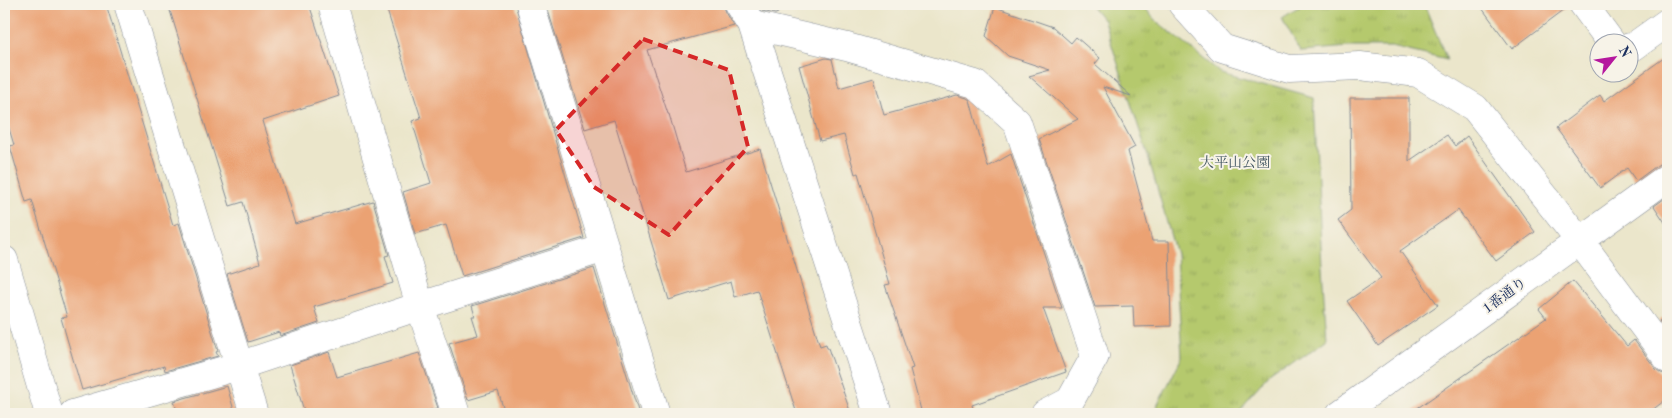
<svg xmlns="http://www.w3.org/2000/svg" width="1672" height="418" font-family="'Old Standard TT','Noto Serif JP',serif">
	<defs>
		<pattern id="grass-tufts" width="24" height="20" patternUnits="userSpaceOnUse" patternTransform="scale(1.25)"><rect width="24" height="20" fill="#b5c96d"/><path d="M3 7l-1-3M5 7V3M7 7l1-3M15 17l-1-3M17 17v-4M19 17l1-3" fill="none" stroke="#9bad61"/></pattern>
	</defs>
	<rect width="100%" height="100%" fill="#f7f3e8"/>
	<filter id="ink" filterUnits="userSpaceOnUse"><feTurbulence type="fractalNoise" baseFrequency=".02" numOctaves="2"/><feDisplacementMap in="SourceGraphic" scale="10" xChannelSelector="R" yChannelSelector="G"/><feConvolveMatrix kernelMatrix="1 2 1 2 8 2 1 2 1" color-interpolation-filters="sRGB"/></filter>
	<filter id="wash" filterUnits="userSpaceOnUse"><feTurbulence type="fractalNoise" baseFrequency=".0096" numOctaves="4" result="noise"/><feDisplacementMap in="SourceGraphic" scale="20" xChannelSelector="R" yChannelSelector="G"/><feGaussianBlur stdDeviation="1.12" result="paint"/><feColorMatrix in="noise" values="0 0 0 0 0 0 0 0 0 0 0 0 0 0 0 0 0 1.4 0 .05"/><feComposite in="paint" operator="in"/></filter>
	<g filter="url(#wash)">
		<rect width="100%" height="100%" fill="#ebe6cb"/>
		<path fill="url(#grass-tufts)" stroke="#687c66" d="M 1090,4 L 1142,4 L 1154,19 L 1220,72 L 1314,98 L 1322,267 L 1327,340 L 1269,381 L 1240,414 L 1153,414 L 1182,357 L 1176,254 L 1147,153 L 1104,21 Z
			M 1303,4 L 1424,4 L 1447,60 L 1392,47 L 1349,47 L 1301,51 L 1282,17 Z"/>
		<g id="blocks">
			<path fill="#eba273" d="M 4,4 L 106,4 L 173,225 L 179,223 L 218,351 L 216,352 L 218,356 L 165,371 L 164,366 L 82,390 L 61,318 L 67,317 L 32,200 L 26,202 L 10,146 L 14,145 L 4,112 Z
				M 168,4 L 309,4 L 339,96 L 263,121 L 295,224 L 373,201 L 389,255 L 385,256 L 393,283 L 314,307 L 319,323 L 280,336 L 279,332 L 248,342 L 227,274 L 260,263 L 243,202 L 230,206 Z
				M 385,4 L 515,4 L 584,238 L 462,276 L 446,225 L 415,234 L 403,192 L 431,183 L 412,121 L 421,118 Z
				M 546,4 L 723,4 L 726,12 L 734,26 L 647,50 L 668,114 L 669,114 L 686,172 L 760,149 L 820,346 L 826,344 L 827,348 L 828,348 L 851,414 L 797,414 L 757,290 L 735,297 L 731,281 L 669,300 L 614,120 L 585,129 Z
				M 757,4 L 777,4 L 778,13 L 775,14 L 762,11 Z
				M 1479,4 L 1568,4 L 1568,7 L 1512,49 Z
				M 995,7 L 1053,27 L 1071,43 L 1076,37 L 1100,58 L 1095,64 L 1131,96 L 1103,87 L 1135,147 L 1128,151 L 1152,241 L 1169,241 L 1171,326 L 1134,327 L 1133,306 L 1095,307 L 1039,139 L 1078,119 L 1029,76 L 1050,70 L 1008,56 L 986,36 Z
				M 1668,55 L 1668,162 L 1659,164 L 1636,181 L 1627,168 L 1600,188 L 1556,128 L 1600,95 L 1604,101 Z
				M 826,58 L 832,59 L 839,88 L 874,78 L 884,115 L 957,95 L 967,98 L 970,100 L 988,167 L 1011,154 L 1062,308 L 1043,308 L 1066,372 L 972,405 L 975,414 L 922,414 L 910,369 L 913,368 L 885,285 L 890,284 L 858,173 L 855,174 L 844,135 L 820,141 L 799,66 Z
				M 1350,98 L 1409,98 L 1409,161 L 1447,135 L 1455,146 L 1467,136 L 1535,232 L 1496,261 L 1458,210 L 1400,251 L 1438,305 L 1378,346 L 1347,301 L 1381,278 L 1338,220 L 1351,210 Z
				M 1668,196 L 1668,227 L 1654,206 Z
				M 594,268 L 639,414 L 505,414 L 498,391 L 468,400 L 449,343 L 478,335 L 472,316 L 475,316 L 472,306 Z
				M 1573,281 L 1627,346 L 1634,340 L 1656,369 L 1661,373 L 1668,374 L 1668,398 L 1647,414 L 1409,414 L 1546,318 L 1539,309 Z
				M 1668,315 L 1668,333 L 1659,321 Z
				M 329,352 L 337,377 L 419,353 L 438,408 L 415,414 L 305,414 L 290,365 Z
				M 227,386 L 235,414 L 178,414 L 174,401 Z"/>
		</g>
	</g>
	<g filter="url(#ink)">
		<use href="#blocks" fill-opacity="0" stroke="#838a94" stroke-width="1"/>
		<g fill="none" stroke-linecap="round" stroke-linejoin="round">
			<defs>
				<path id="minor" d="M 128,4 L 254,414
					M 332,4 L 420,306 L 456,414
					M 530,4 L 656,414
					M 739,4 L 752,25 L 878,414
					M 1182,4 L 1222,48 L 1289,69 L 1360,66 L 1418,73 L 1475,108 L 1579,240 L 1668,359
					M 1583,4 L 1611,42
					M 752,25 L 847,47 L 975,84 L 1017,122 L 1095,356 L 1070,401 L 1045,414
					M 1630,47 L 1633,47 L 1668,22
					M 4,260 L 49,414
					M 73,414 L 238,366 L 420,306 L 605,248
					M 1340,414 L 1668,177"/>
			</defs>
			<use href="#minor" stroke="#838a94" stroke-width="29"/>
			<use href="#minor" stroke="#fff" stroke-width="28"/>
		</g>
	</g>
	<path fill="#d62828" fill-opacity="0.2" stroke="#d62828" stroke-width="4" stroke-dasharray="10 6" stroke-linejoin="round" d="M 643,39 L 729,70 L 748,147 L 669,235 L 594,187 L 556,130 Z"/>
	<g text-anchor="middle" stroke-width="4" stroke-linejoin="round" paint-order="stroke">
		<g font-size="14" fill="#425662" stroke="#f7f3e8">
			<text x="1235" y="167">大平山公園</text>
		</g>
		<g font-size="14" fill="#1b2f5e" stroke="#f7f3e8">
			<text transform="translate(1504 295) rotate(-36)" y="5">1番通り</text>
		</g>
	</g>
	<rect width="1672" height="418" fill="none" stroke="#f7f3e8" stroke-width="20"/>
	<g transform="translate(1614 58) rotate(60)"><circle r="24" fill="#f7f3e8" stroke="#9fa5b1"/>
	<path d="M0-4L9 19L0 12L-9 19Z" fill="#b5179e"/>
	<text y="-8" font-size="14" font-weight="bold" text-anchor="middle" fill="#1b2f5e">N</text>
	</g>
</svg>
